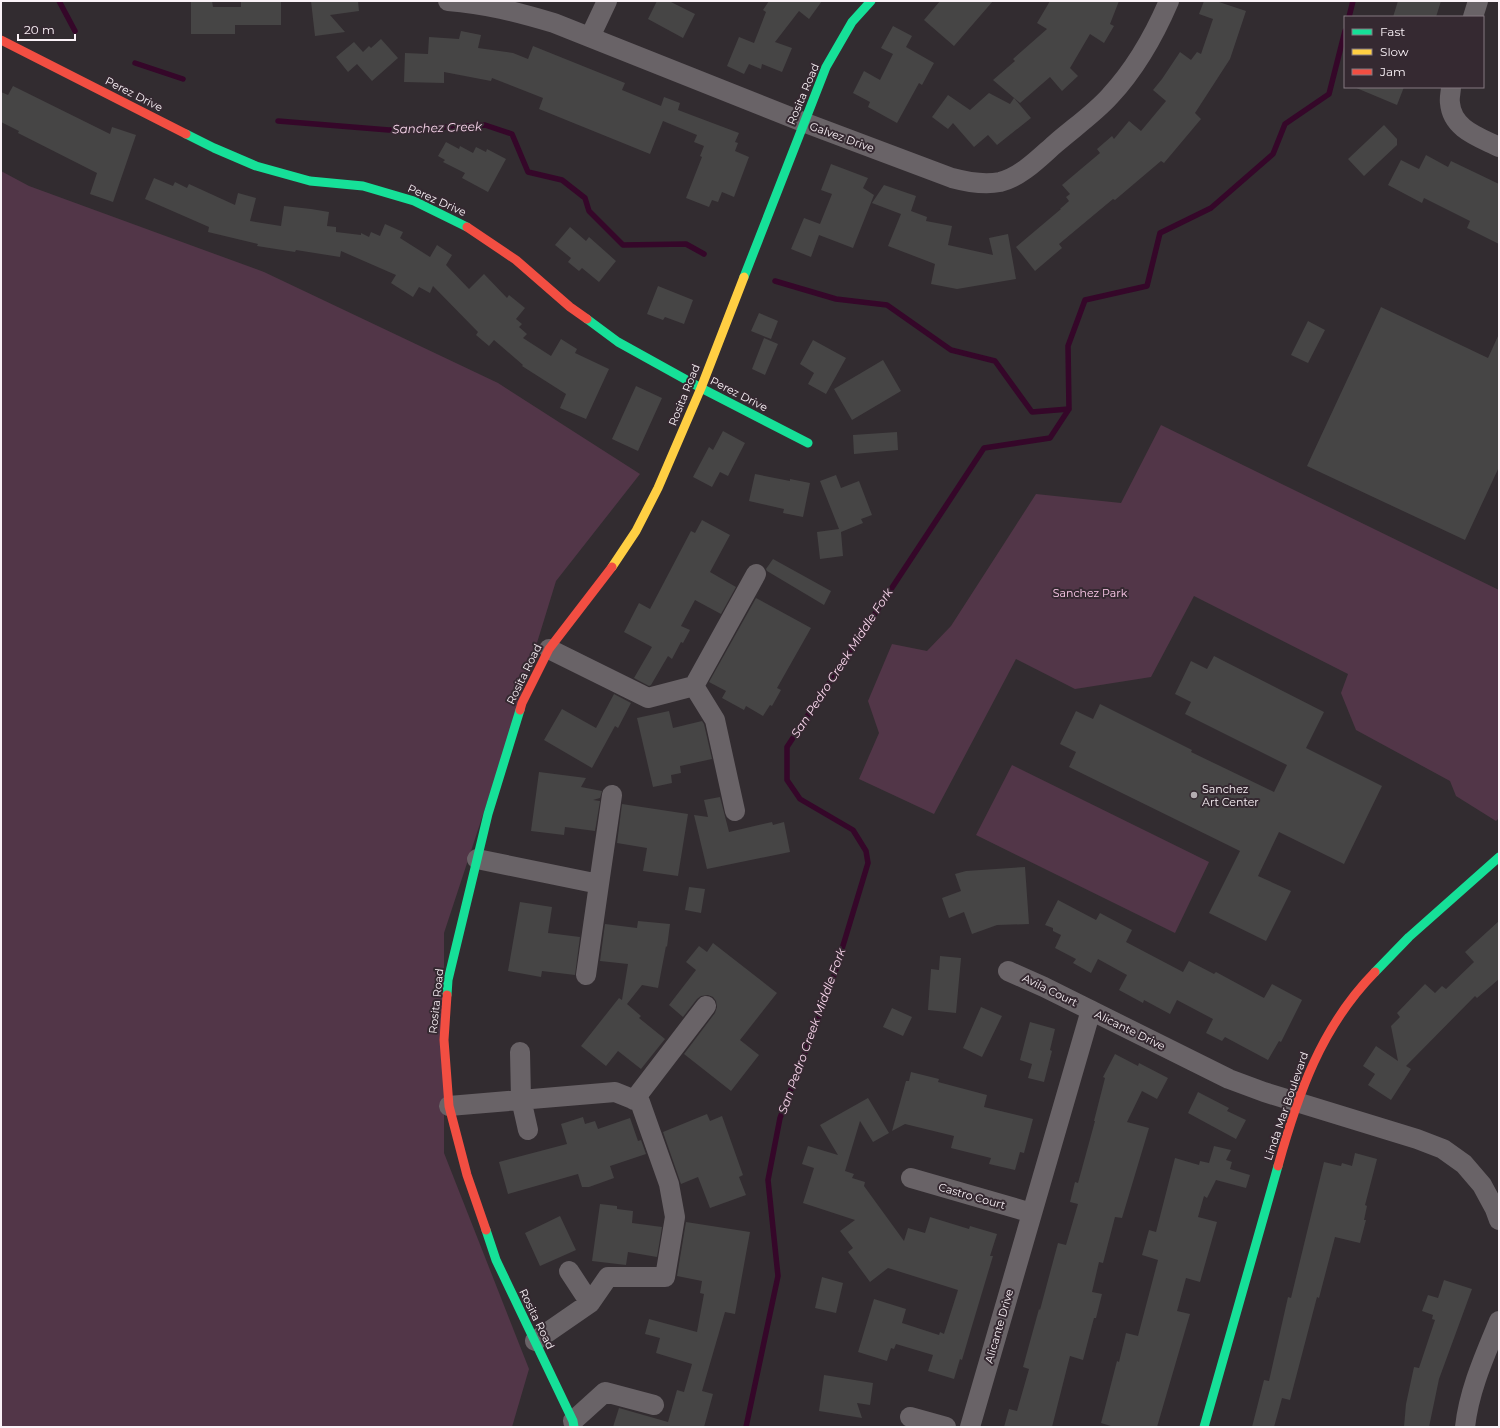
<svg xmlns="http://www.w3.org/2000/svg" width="1500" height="1428" font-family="Montserrat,sans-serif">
	<rect width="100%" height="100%" fill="#322c30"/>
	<path fill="#523648" d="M 1,171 L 29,186 L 264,272 L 498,383 L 640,474 L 556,581 L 500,763 L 444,933 L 444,1153 L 529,1369 L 512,1427 L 1,1427 Z
		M 1161,425 L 1499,590 L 1499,818 L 1496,821 L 1456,796 L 1450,781 L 1356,730 L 1341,693 L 1348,674 L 1194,596 L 1151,677 L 1075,689 L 1016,659 L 934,814 L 859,779 L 879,733 L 868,701 L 892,644 L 927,651 L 951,626 L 1036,494 L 1121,503 Z
		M 1012,765 L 1209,862 L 1175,933 L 976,835 Z"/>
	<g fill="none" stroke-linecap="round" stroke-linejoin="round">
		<path stroke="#350729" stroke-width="5.5" d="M 59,1 L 75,31
			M 1349,17 L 1353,1
			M 135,63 L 183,79
			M 278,121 L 389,130 L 485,125 L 512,134 L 528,172 L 562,180 L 585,198 L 589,211 L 623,245 L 686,244 L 704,254
			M 775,281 L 836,299 L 887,305 L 951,350 L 995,361 L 1032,412 L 1069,409
			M 1069,409 L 1068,346 L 1085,300 L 1147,286 L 1160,233 L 1211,208 L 1273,154 L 1285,124 L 1329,94 L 1345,31
			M 746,1427 L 778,1276 L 768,1180 L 780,1118 L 832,982 L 868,863 L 866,851 L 853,830 L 800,799 L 787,780 L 787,747 L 984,448 L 1050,438 L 1069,409"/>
	</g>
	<path fill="#464545" d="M 191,1 L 212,1 L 213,7 L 241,7 L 241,1 L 281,1 L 281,25 L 235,25 L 235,34 L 191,34 Z
		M 311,1 L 358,1 L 359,11 L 330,15 L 345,32 L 315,36 Z
		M 657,1 L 669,1 L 695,14 L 683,38 L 648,19 Z
		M 769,1 L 822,1 L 809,19 L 799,11 L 775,42 L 792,48 L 782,72 L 762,64 L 761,69 L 749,64 L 744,74 L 727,66 L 739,37 L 754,43 L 766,12 L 763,10 Z
		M 940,1 L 993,1 L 954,46 L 924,20 Z
		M 1050,1 L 1119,1 L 1110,24 L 1114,26 L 1104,43 L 1090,34 L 1070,68 L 1078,76 L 1062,91 L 1050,77 L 1020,103 L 993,80 L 1015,61 L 1013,59 L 1047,29 L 1037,23 Z
		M 1204,1 L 1216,1 L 1246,11 L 1230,59 L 1195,113 L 1201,119 L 1164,163 L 1161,161 L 1115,200 L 1113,199 L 1059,244 L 1062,248 L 1035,271 L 1016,247 L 1061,209 L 1060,209 L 1069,201 L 1066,197 L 1070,194 L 1062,185 L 1100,153 L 1097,149 L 1112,136 L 1114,139 L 1129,121 L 1141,131 L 1166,101 L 1153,90 L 1162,79 L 1180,52 L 1191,60 L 1197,52 L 1201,54 L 1213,19 L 1199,14 Z
		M 1398,1 L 1441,1 L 1436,17 L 1393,17 Z
		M 893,26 L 912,36 L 906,47 L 934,63 L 922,85 L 919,83 L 897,123 L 868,107 L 870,102 L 853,93 L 864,71 L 880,80 L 893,54 L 881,48 Z
		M 461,31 L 481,35 L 478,48 L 513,53 L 528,59 L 533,46 L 625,83 L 622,90 L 661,106 L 664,97 L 680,103 L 678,110 L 739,133 L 735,142 L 738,143 L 735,151 L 749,157 L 734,197 L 722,192 L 718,202 L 712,200 L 709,207 L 686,198 L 702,157 L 700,156 L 704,146 L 694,142 L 697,135 L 663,121 L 650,154 L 539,109 L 543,98 L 492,78 L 491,81 L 444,72 L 444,83 L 404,82 L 405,53 L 428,54 L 429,37 L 459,39 Z
		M 381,39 L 398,58 L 372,81 L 357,64 L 348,72 L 336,57 L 354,42 L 363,52 L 369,46 L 371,48 Z
		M 13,86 L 110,134 L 112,127 L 136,135 L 113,202 L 90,194 L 97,173 L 18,133 L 19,131 L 1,122 L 1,92 L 8,95 Z
		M 1354,87 L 1404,87 L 1397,105 Z
		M 989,93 L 1010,104 L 1014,98 L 1031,118 L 997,145 L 988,135 L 974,147 L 953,123 L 948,129 L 932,117 L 948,95 L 970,110 Z
		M 1384,125 L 1397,139 L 1397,145 L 1364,176 L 1348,159 Z
		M 446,142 L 459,149 L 460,146 L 473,153 L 476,147 L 486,152 L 487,149 L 506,159 L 488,192 L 462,178 L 465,173 L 443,162 L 445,160 L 438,156 Z
		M 1426,155 L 1448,167 L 1451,161 L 1499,184 L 1499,244 L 1467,228 L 1470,221 L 1424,198 L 1422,203 L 1388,185 L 1401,160 L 1419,169 Z
		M 831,164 L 868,178 L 863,188 L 874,195 L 853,248 L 819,235 L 811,257 L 791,249 L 804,218 L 820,224 L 832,194 L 821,190 Z
		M 154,178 L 173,186 L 175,182 L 187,188 L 189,184 L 235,205 L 238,193 L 256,198 L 250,221 L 281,226 L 284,206 L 311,209 L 329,212 L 327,226 L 336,227 L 336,232 L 361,235 L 361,233 L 369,237 L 371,232 L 380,236 L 385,224 L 403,232 L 400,238 L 430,257 L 437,245 L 452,255 L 446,265 L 469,289 L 484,274 L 507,298 L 509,295 L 525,308 L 516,319 L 522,324 L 519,327 L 527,334 L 523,338 L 551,356 L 561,339 L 577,349 L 575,353 L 609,369 L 586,419 L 560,408 L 566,394 L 522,366 L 523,365 L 494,340 L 489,346 L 476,335 L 478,332 L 433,286 L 430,293 L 419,287 L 413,297 L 391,283 L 396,275 L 341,251 L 340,257 L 296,250 L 295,252 L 257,246 L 258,244 L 208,232 L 209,227 L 145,199 Z
		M 884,185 L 916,196 L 911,211 L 927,217 L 926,221 L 952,226 L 948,245 L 993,255 L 989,238 L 1008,234 L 1016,279 L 957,289 L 931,284 L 935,264 L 888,246 L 901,214 L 872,203 Z
		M 570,227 L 586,241 L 589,237 L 616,261 L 599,282 L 582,268 L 579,271 L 568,262 L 571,258 L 555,245 Z
		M 658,286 L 693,300 L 684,324 L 665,317 L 663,320 L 647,314 Z
		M 1381,307 L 1488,358 L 1499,334 L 1499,467 L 1465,540 L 1307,466 Z
		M 759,313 L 778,321 L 771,339 L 751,331 Z
		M 1308,321 L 1325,330 L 1308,363 L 1291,355 Z
		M 764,338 L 778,344 L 765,375 L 752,369 Z
		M 813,340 L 846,358 L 826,394 L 808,384 L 814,373 L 800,364 Z
		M 883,360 L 901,391 L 852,420 L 834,389 Z
		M 636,386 L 662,398 L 638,451 L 612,439 Z
		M 723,431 L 745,443 L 728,476 L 720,472 L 712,487 L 693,477 L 709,447 L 713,450 Z
		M 897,432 L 898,450 L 854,454 L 853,435 Z
		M 755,474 L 790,481 L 790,479 L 810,483 L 803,517 L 783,513 L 784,509 L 749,501 Z
		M 836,475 L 841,488 L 859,481 L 872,515 L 861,519 L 863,523 L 841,532 L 843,556 L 820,559 L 817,532 L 839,529 L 820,481 Z
		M 702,520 L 730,535 L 710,572 L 736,587 L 721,614 L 695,600 L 681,626 L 690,630 L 683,643 L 681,642 L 672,659 L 668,656 L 651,685 L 649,686 L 634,678 L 652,647 L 624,632 L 639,603 L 650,609 L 691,531 L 695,533 Z
		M 773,559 L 831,591 L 824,605 L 767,571 L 766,569 Z
		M 756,598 L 811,628 L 777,688 L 781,690 L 772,706 L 770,705 L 763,716 L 746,706 L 744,710 L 722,698 L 726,691 L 709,682 Z
		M 1214,656 L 1324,712 L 1306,748 L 1382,786 L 1344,864 L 1279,832 L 1258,876 L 1291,891 L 1266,941 L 1209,913 L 1240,851 L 1069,767 L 1076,752 L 1060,744 L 1076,711 L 1093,719 L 1100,704 L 1192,750 L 1191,752 L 1274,792 L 1287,765 L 1185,714 L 1191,702 L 1175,694 L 1191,661 L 1207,669 Z
		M 614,694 L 631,703 L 618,728 L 615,726 L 592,768 L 544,740 L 562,709 L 596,728 Z
		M 669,711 L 673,728 L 702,721 L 704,724 L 712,759 L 680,766 L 681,773 L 671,775 L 672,783 L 653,787 L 637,718 Z
		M 539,772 L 586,778 L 581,787 L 602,791 L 600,798 L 593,800 L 600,801 L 595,831 L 565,827 L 564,835 L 531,831 Z
		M 720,797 L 729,832 L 772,822 L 773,825 L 784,822 L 790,852 L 707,869 L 694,815 L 708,817 L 704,800 Z
		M 622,804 L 688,814 L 678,876 L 643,871 L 647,848 L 617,843 Z
		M 1025,867 L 1029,924 L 997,925 L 972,934 L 964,912 L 949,918 L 942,898 L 961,891 L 955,874 L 966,871 Z
		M 689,887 L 705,889 L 701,913 L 685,910 Z
		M 1058,900 L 1096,920 L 1100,913 L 1132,930 L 1126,942 L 1183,972 L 1189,961 L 1214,974 L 1216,972 L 1264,998 L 1272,984 L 1302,1000 L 1281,1042 L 1279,1041 L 1268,1060 L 1225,1037 L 1222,1041 L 1206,1033 L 1213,1019 L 1177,1000 L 1170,1014 L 1144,1000 L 1143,1003 L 1119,990 L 1127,975 L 1098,959 L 1091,973 L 1073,963 L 1076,959 L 1055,948 L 1061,935 L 1053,931 L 1053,928 L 1045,925 Z
		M 520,902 L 552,907 L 548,933 L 580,937 L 575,975 L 542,971 L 541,977 L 508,971 Z
		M 638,921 L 670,924 L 667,947 L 666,946 L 658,988 L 642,985 L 627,1004 L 641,1016 L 639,1018 L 665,1039 L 641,1069 L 618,1051 L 606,1066 L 581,1046 L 619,998 L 622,1000 L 628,964 L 600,961 L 605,924 L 637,928 Z
		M 1499,921 L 1499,979 L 1477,998 L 1475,996 L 1406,1066 L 1411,1069 L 1391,1100 L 1368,1085 L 1375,1074 L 1363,1066 L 1376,1046 L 1398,1061 L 1391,1026 L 1400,1017 L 1397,1013 L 1425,984 L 1435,993 L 1442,986 L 1446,989 L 1474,962 L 1465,952 Z
		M 713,943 L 777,993 L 740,1040 L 759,1055 L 731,1091 L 684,1054 L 715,1013 L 717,1007 L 716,1001 L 713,997 L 708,995 L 701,996 L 697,999 L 683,1017 L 669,1005 L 696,970 L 686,962 L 699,946 L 707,952 Z
		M 940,956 L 961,958 L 956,1013 L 928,1010 L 931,969 L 939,970 Z
		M 981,1007 L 1002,1016 L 982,1057 L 963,1048 Z
		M 892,1008 L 912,1017 L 903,1036 L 883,1027 Z
		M 1030,1022 L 1055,1029 L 1050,1050 L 1052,1051 L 1044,1082 L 1028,1078 L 1032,1064 L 1020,1060 Z
		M 1115,1054 L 1138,1066 L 1139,1063 L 1168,1078 L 1157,1099 L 1142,1091 L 1127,1122 L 1149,1128 L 1122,1218 L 1115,1217 L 1103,1263 L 1099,1262 L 1092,1292 L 1102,1294 L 1096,1318 L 1094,1318 L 1083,1360 L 1070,1356 L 1052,1427 L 1004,1427 L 1009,1409 L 1017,1411 L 1029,1369 L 1023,1367 L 1034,1327 L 1039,1309 L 1040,1310 L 1058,1243 L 1066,1245 L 1078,1204 L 1070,1202 L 1075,1182 L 1078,1183 L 1095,1121 L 1094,1121 L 1105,1078 L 1103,1077 Z
		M 911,1072 L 939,1079 L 938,1082 L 987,1095 L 984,1107 L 1033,1119 L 1024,1153 L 1020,1152 L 1015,1170 L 989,1164 L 991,1158 L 951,1148 L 954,1136 L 905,1124 L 892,1131 L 906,1081 L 909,1081 Z
		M 1198,1092 L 1229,1108 L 1227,1111 L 1246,1120 L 1236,1139 L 1188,1113 Z
		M 868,1098 L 889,1133 L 873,1142 L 860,1121 L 845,1171 L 854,1174 L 852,1178 L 865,1182 L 864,1186 L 904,1241 L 908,1228 L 925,1233 L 930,1217 L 969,1229 L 970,1226 L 997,1234 L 990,1256 L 993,1256 L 972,1326 L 962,1360 L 960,1359 L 954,1379 L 928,1371 L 933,1355 L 896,1344 L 894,1349 L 891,1348 L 887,1361 L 858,1352 L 874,1299 L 906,1309 L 902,1323 L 939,1335 L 940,1332 L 944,1334 L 958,1290 L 888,1268 L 870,1282 L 848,1252 L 853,1248 L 840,1231 L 855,1220 L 803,1203 L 814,1168 L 802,1164 L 808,1146 L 838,1155 L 820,1125 Z
		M 707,1114 L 710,1121 L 722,1116 L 743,1175 L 739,1177 L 746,1195 L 710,1208 L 698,1177 L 681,1184 L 663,1132 Z
		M 583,1117 L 585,1124 L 595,1121 L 598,1129 L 630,1118 L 638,1141 L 641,1140 L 646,1154 L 610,1166 L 614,1178 L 589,1187 L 582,1187 L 578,1174 L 508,1194 L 499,1162 L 567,1144 L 561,1124 Z
		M 1214,1146 L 1231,1150 L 1226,1160 L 1232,1162 L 1230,1169 L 1250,1175 L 1246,1188 L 1216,1180 L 1207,1198 L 1204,1196 L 1198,1217 L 1217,1222 L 1200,1282 L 1186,1278 L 1177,1311 L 1190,1314 L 1157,1427 L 1114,1427 L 1101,1423 L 1117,1361 L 1119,1362 L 1126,1333 L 1138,1336 L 1158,1260 L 1142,1255 L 1149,1230 L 1156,1232 L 1175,1158 L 1199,1165 L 1200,1161 L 1209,1163 Z
		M 1355,1153 L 1377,1159 L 1365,1205 L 1367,1206 L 1364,1220 L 1366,1220 L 1360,1243 L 1335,1237 L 1319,1298 L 1317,1297 L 1290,1400 L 1282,1398 L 1274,1427 L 1252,1427 L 1264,1380 L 1269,1381 L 1288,1297 L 1291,1298 L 1324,1162 L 1341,1166 L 1342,1163 L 1352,1166 Z
		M 600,1204 L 617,1206 L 617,1209 L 633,1211 L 632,1223 L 662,1227 L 657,1257 L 628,1252 L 626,1265 L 592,1261 Z
		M 560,1216 L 576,1250 L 540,1266 L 525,1233 Z
		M 686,1222 L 750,1232 L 735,1314 L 725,1312 L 702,1391 L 713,1394 L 704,1427 L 613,1427 L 619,1408 L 668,1422 L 677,1390 L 684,1392 L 692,1364 L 656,1353 L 660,1338 L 645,1334 L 649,1319 L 697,1332 L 704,1294 L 700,1293 L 702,1281 L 677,1276 Z
		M 822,1277 L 843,1283 L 836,1313 L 815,1308 Z
		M 1444,1280 L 1472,1289 L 1439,1379 L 1429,1427 L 1404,1427 L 1406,1404 L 1414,1367 L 1419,1368 L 1435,1320 L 1432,1319 L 1433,1315 L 1422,1311 L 1428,1295 L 1438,1298 Z
		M 824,1375 L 873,1383 L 870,1405 L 857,1403 L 862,1418 L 819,1411 Z"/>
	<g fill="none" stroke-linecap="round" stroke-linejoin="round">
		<path stroke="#696367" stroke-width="20" d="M 448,1 C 486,4 517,12 554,23 L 803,122 L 952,178 C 967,182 984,185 1000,182 C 1021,177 1039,158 1055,144 C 1072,129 1095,113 1110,96 C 1136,68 1154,36 1169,1
			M 1473,17 L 1478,1
			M 590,37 L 607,1
			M 1451,87 C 1451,92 1449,98 1450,103 C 1452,129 1479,137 1499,147
			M 549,649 L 648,698 L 694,686 L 756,574
			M 694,686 L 715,720 L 735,811
			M 477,859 L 599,884 L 612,795
			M 1008,971 L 1044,987 L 1229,1079 L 1264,1092 L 1417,1139 L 1443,1149 L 1464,1164 L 1482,1185 L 1495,1209 L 1499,1220
			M 586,975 L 599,884
			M 520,1052 L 521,1099 L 528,1130
			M 634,1100 L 706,1006
			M 449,1106 L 615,1092 L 640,1102 L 669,1184 L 675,1217 L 665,1277 L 608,1277 L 590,1303 L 535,1341
			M 911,1178 L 1032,1213
			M 569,1271 L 590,1303
			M 910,1417 L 946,1427
			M 573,1421 L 605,1392 L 654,1405
			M 970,1427 L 1091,1010
			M 1465,1427 C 1469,1390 1485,1355 1499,1321"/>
		<path stroke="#16e098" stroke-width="9" d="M 186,134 L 214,148 L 256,166 L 310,181 L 363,186 L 414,201 L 467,227
			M 744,277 L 826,67 L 852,22 L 871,1
			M 587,319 L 618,342 L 701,388 L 808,443
			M 1375,972 L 1409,937 L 1499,857
			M 447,995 L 448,980 L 488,814 L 520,710
			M 486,1230 L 496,1260 L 573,1421 L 574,1427
			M 1204,1427 L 1278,1166"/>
		<path stroke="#ffcf43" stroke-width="9" d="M 612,567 L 636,531 L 658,488 L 701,388 L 744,277"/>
		<path stroke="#f24e42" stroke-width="9" d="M 1,40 L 186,134
			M 467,227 L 516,260 L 570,307 L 587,319
			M 520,710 L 522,703 L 549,649 L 612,567
			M 447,995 L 444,1040 L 449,1106 L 467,1175 L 486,1230
			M 1278,1166 C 1298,1094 1321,1027 1375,972"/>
	</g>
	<circle fill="#b4adb1" stroke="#352931" stroke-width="1.5" cx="1194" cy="795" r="4"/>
	<g text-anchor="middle" stroke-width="4" stroke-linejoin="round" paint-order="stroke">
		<g font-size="11" fill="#faf2f7" stroke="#352931">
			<text transform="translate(134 94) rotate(27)" y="4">Perez Drive</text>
			<text transform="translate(803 94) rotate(-67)" y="4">Rosita Road</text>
			<text transform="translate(842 137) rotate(20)" y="4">Galvez Drive</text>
			<text transform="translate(437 200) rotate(24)" y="4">Perez Drive</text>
			<text transform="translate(739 394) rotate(27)" y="4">Perez Drive</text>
			<text transform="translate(684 395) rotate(-68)" y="4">Rosita Road</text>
			<text transform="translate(524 674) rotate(-64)" y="4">Rosita Road</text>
			<text transform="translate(1050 990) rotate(26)" y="4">Avila Court</text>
			<text transform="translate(436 1001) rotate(-84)" y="4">Rosita Road</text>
			<text transform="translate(1130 1030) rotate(26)" y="4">Alicante Drive</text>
			<text transform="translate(1286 1106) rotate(-71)" y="4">Linda Mar Boulevard</text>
			<text transform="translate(972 1196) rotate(16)" y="4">Castro Court</text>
			<text transform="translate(537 1319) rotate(64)" y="4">Rosita Road</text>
			<text transform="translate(999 1326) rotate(-74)" y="4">Alicante Drive</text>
		</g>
		<g font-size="11" fill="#ffcbec" stroke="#352931">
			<text x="1090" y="597">Sanchez Park</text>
		</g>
		<g font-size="11" fill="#faf2f7" stroke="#352931" text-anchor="start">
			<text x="1202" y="793">Sanchez<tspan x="1202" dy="13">Art Center</tspan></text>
		</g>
		<g font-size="12" font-style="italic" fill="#fbd8ee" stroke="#352931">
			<text transform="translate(437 128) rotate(-2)" y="4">Sanchez Creek</text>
			<text transform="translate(842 663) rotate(-57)" y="4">San Pedro Creek Middle Fork</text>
			<text transform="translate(812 1031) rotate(-70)" y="4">San Pedro Creek Middle Fork</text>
		</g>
	</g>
	<rect width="1500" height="1428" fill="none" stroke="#faf2f7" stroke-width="4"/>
	<rect x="1344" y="16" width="140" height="72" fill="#352931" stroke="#847980"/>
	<rect x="1352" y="29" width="20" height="6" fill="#16e098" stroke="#847980"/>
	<text x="1380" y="36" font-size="12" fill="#faf2f7">Fast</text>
	<rect x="1352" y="49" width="20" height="6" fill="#ffcf43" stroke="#847980"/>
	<text x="1380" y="56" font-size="12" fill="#faf2f7">Slow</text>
	<rect x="1352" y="69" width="20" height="6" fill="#f24e42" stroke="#847980"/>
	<text x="1380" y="76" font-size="12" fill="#faf2f7">Jam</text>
	<path d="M18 34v6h57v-6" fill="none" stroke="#faf2f7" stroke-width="2"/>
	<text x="24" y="34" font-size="12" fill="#faf2f7" stroke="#352931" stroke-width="3" paint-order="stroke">20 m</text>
</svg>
